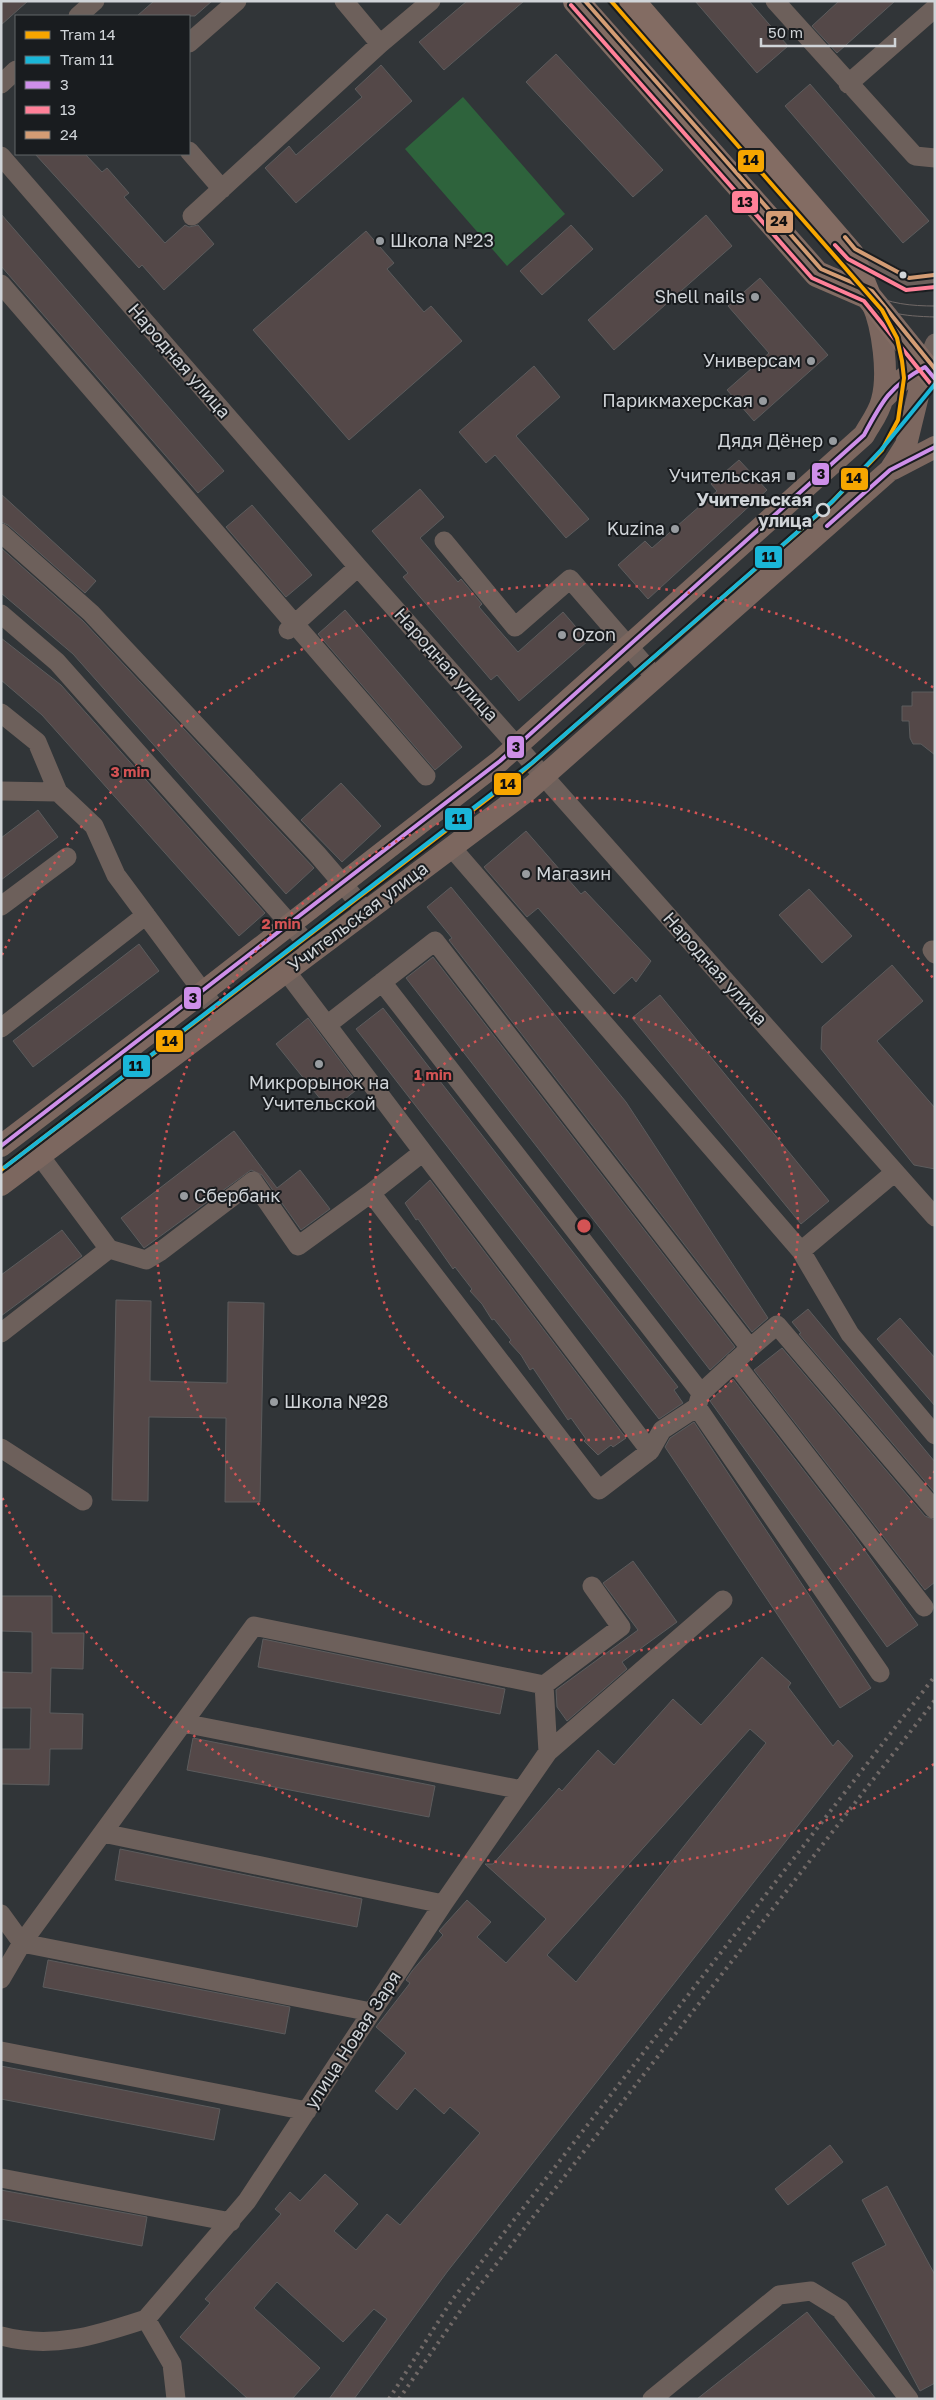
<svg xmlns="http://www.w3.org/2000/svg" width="936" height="2400" font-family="'Golos Text',sans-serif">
	<rect width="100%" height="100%" fill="#313538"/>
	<path fill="#2e633c" d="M 463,97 L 565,214 L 507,266 L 405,149 Z"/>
	<path fill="#544848" stroke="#5c5c5d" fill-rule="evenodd" d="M 1,1 L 28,1 L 1,25 Z
		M 154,1 L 212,1 L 195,16 L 137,16 Z
		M 467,1 L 524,1 L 444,70 L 419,42 Z
		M 695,1 L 749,1 L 788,46 L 757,73 Z
		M 839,1 L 895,1 L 837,53 L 812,26 Z
		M 556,54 L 663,170 L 633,197 L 526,82 Z
		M 381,65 L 412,101 L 296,203 L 265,168 L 289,146 L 296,155 L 362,97 L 355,89 Z
		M 810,84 L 929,221 L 903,243 L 785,106 Z
		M 35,154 L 85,154 L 102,172 L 107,168 L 129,193 L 124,197 L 165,243 L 185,225 L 189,227 L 198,225 L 214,244 L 164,290 L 142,265 L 139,268 Z
		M 1,214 L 224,471 L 198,493 L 1,266 Z
		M 706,215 L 732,246 L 614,350 L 588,320 Z
		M 571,225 L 593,249 L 542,295 L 520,271 Z
		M 366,231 L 394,263 L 387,269 L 424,312 L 431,306 L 462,341 L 349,440 L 253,330 Z
		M 760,278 L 828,355 L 754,421 L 727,390 L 769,353 L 728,306 Z
		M 534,366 L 560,397 L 516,436 L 589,519 L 566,538 L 495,455 L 486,463 L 459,432 Z
		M 739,460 L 767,490 L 648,599 L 618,565 L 645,541 L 652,548 L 717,491 L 711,484 Z
		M 420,489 L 444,517 L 420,538 L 458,582 L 461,579 L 482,604 L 479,607 L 518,652 L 563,612 L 588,641 L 519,701 L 497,675 L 491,680 L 403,577 L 408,573 L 372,531 Z
		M 1,494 L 96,581 L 85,593 L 8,525 L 1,522 Z
		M 252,505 L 312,575 L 286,597 L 226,527 Z
		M 1,548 L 83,621 L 314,868 L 286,894 L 73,654 L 1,593 Z
		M 345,610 L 462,747 L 435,770 L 318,634 Z
		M 1,638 L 61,685 L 265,913 L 239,936 L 42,715 L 1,680 Z
		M 912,692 L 935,692 L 935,755 L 921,744 L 913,744 L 910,738 L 909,721 L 902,721 L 902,706 L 912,706 Z
		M 341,783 L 381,826 L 342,862 L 301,820 Z
		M 38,810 L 58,837 L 1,880 L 1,838 Z
		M 526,831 L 581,894 L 585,891 L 651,961 L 636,982 L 632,977 L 614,994 L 538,908 L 527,917 L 484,867 Z
		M 451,887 L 626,1102 L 768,1318 L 752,1332 L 449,940 L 452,938 L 427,907 Z
		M 809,889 L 852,936 L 822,963 L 779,915 Z
		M 139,944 L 159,971 L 33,1067 L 13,1041 Z
		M 433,957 L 735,1347 L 710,1370 L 406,978 Z
		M 892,965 L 923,1001 L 877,1041 L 935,1108 L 935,1169 L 914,1165 L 821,1049 L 822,1027 Z
		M 660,995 L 829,1201 L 801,1224 L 632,1018 Z
		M 383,1008 L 678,1387 L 674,1390 L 683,1403 L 659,1419 L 356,1029 Z
		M 308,1018 L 360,1087 L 330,1111 L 276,1044 Z
		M 234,1131 L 277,1188 L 300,1170 L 330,1209 L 301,1230 L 262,1175 L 251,1170 L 144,1248 L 121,1218 Z
		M 430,1180 L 626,1438 L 613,1447 L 611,1445 L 598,1455 L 584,1441 L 586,1439 L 571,1418 L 568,1420 L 533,1368 L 530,1370 L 521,1355 L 509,1342 L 511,1340 L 494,1319 L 492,1320 L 482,1304 L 470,1291 L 472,1289 L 455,1267 L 453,1269 L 418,1219 L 416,1220 L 405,1203 Z
		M 62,1230 L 82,1256 L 1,1316 L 1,1275 Z
		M 116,1300 L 151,1301 L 150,1381 L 227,1383 L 228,1302 L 264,1303 L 260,1502 L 225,1502 L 226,1418 L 149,1417 L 148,1501 L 112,1500 Z
		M 808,1309 L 935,1462 L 935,1493 L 799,1334 L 801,1333 L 792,1322 Z
		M 900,1318 L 935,1358 L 935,1406 L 877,1339 Z
		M 782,1348 L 925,1516 L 935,1520 L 935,1582 L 925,1590 L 754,1370 Z
		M 733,1379 L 853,1534 L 918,1625 L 887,1647 L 710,1401 Z
		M 694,1422 L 871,1688 L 840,1708 L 665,1447 L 670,1438 Z
		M 633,1561 L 677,1622 L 622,1662 L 627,1669 L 567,1721 L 557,1707 L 556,1690 L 638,1630 L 603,1583 Z
		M 1,1596 L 52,1596 L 52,1633 L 84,1633 L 83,1669 L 51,1668 L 50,1713 L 83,1714 L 82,1749 L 50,1749 L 49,1785 L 1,1784 L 1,1749 L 30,1749 L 31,1708 L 1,1708 L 1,1672 L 32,1673 L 32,1632 L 1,1631 Z
		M 263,1639 L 505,1689 L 500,1714 L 258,1667 Z
		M 762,1657 L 791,1683 L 788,1687 L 833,1746 L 838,1740 L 853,1756 L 447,2272 L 354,2399 L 329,2399 L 387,2319 L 374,2309 L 343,2342 L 277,2282 L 254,2308 L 320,2368 L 292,2399 L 248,2399 L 180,2337 L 210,2303 L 205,2299 L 281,2214 L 275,2209 L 290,2192 L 300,2201 L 325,2174 L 358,2204 L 334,2231 L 356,2250 L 387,2214 L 400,2225 L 480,2133 L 450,2107 L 444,2114 L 415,2088 L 397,2110 L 375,2091 L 406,2053 L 376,2027 L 410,1983 L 406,1980 L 412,1971 L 443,1935 L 439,1931 L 467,1900 L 491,1922 L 477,1937 L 506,1963 L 546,1919 L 485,1864 L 493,1864 L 559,1788 L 562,1791 L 598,1750 L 614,1765 L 673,1699 L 701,1725 ZM 750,1729 L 766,1743 L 576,1982 L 547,1955 Z
		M 193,1738 L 435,1786 L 429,1817 L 187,1770 Z
		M 120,1849 L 362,1899 L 357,1927 L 115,1880 Z
		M 48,1960 L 290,2007 L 285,2034 L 43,1987 Z
		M 1,2066 L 220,2109 L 214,2140 L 1,2099 Z
		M 830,2145 L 843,2162 L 788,2205 L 775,2189 Z
		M 887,2186 L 935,2275 L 935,2383 L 920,2391 L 852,2263 L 886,2245 L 862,2200 Z
		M 1,2190 L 147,2217 L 142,2246 L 1,2219 Z
		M 807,2312 L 876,2399 L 697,2399 Z"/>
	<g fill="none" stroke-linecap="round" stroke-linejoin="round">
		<path stroke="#6d605b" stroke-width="19" d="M 344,1 L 380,44 L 431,1
			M 775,1 L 915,156 L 935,158
			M 78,16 L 95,1
			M 189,43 L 237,1
			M 1,84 L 16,70
			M 848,84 L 935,8
			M 189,151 L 222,189
			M 1,156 L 358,567 L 935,1217
			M 192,216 L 380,44
			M 851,254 L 908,284 L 935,281
			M 1,284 L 426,776
			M 925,367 L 935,343
			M 1,533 L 91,613 L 317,854 L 366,911
			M 444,541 L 515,627 L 570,579 L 656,678
			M 1,614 L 57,662 L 313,950
			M 288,630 L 358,567
			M 1,713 L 37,742 L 58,792
			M 1,791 L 58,792 L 94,826 L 116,875 L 223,1019
			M 452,848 L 801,1251 L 895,1172
			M 1,906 L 67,857
			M 932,950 L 935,954
			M 286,971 L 423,1152 L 371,1193 L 599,1490 L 650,1451 L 423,1152
			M 382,982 L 701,1393
			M 327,1025 L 435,941 L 750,1348 L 777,1325 L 934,1509
			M 1,1028 L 146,915
			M 109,1249 L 146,1260 L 161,1251 L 253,1181 L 298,1246 L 371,1193
			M 801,1251 L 850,1334 L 935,1435
			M 1,1333 L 109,1249 L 40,1156
			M 750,1348 L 701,1393 L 697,1407 L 880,1673
			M 734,1362 L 924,1607
			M 1,1448 L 83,1501
			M 650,1451 L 662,1430 L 697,1407
			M 183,1723 L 522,1790
			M 548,1752 L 544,1685 L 621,1627 L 592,1586
			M 103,1833 L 443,1904
			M 1,1914 L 22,1943 L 254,1626 L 544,1685
			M 1,1979 L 22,1943 L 371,2012
			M 1,2051 L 307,2111
			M 1,2178 L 231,2222
			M 146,2319 L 247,2201 L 443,1904 L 548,1752 L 723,1600
			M 146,2319 L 172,2364 L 176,2399
			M 1,2336 C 53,2350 97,2335 146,2319
			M 652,2399 L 779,2295 L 811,2291 L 840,2309 L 909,2399"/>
		<path stroke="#7c675f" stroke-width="22" d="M 883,399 L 904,378 L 925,367
			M 893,469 L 935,447
			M 1,1146 L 203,992 L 500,761 L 864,435 C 870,424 879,413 882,400 C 889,375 883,327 872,303
			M 1,1185 L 527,791 L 890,470 L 906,445 L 925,367"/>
		<path stroke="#836c63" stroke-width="26" d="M 576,1 L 817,274 L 868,296
			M 632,1 L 851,254 L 868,296 L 935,379"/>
		<path stroke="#716967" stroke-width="1" d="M 855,293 C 881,314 902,316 935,317
			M 868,293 C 890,304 911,306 935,306"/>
		<path stroke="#716967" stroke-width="4" stroke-dasharray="2.5 5" stroke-linecap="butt" d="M 389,2399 L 452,2300 L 935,1676
			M 399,2399 L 463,2307 L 935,1700"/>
		<defs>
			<path id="bus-1" d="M 827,526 L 890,470 L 935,447
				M 1,1146 L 500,761 L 864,435 C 882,401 890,386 925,367 L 935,379"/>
			<path id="bus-2" d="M 571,5 L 812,278 L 864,301 L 930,383
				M 835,245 L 848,259 L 906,290 L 935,287"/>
			<path id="bus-3" d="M 585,1 L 821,269 L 872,291 L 935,369
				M 845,237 L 855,249 L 909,278 L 934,275"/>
		</defs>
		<use href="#bus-1" stroke="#191c1f" stroke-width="8"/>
		<use href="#bus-2" stroke="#191c1f" stroke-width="8"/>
		<use href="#bus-3" stroke="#191c1f" stroke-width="8"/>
		<use href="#bus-1" stroke="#ce8fe9" stroke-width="4"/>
		<use href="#bus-2" stroke="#ff8098" stroke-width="4"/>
		<use href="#bus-3" stroke="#d39c74" stroke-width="4"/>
		<defs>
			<path id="tram-1" d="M 1,1170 L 515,778 L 831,503 L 882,450 L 898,420 L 904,378 L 902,361 L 897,338 L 882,310 L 611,1"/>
			<path id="tram-2" d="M 5,1167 L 532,763 L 833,501 L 881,450 L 935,384"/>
		</defs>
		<use href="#tram-1" stroke="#191c1f" stroke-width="8"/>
		<use href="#tram-2" stroke="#191c1f" stroke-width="8"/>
		<use href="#tram-1" stroke="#f7a600" stroke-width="4"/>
		<use href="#tram-2" stroke="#1ab6d8" stroke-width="4"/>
	</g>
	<g fill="none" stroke="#d45354" stroke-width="2.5" stroke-dasharray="2.5 5">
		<circle cx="584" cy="1226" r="214"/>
		<path d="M935 1471A428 428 0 1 1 935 981"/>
		<path d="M934 1764A642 642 0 0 1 2 1497M2 955A642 642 0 0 1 934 688"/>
	</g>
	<g fill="#989ca0" stroke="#191c1f" stroke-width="2">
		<circle cx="380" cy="241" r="5"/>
		<circle cx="755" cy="297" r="5"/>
		<circle cx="811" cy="361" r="5"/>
		<circle cx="763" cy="401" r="5"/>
		<circle cx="833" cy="441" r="5"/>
		<rect x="786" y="471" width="10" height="10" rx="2.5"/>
		<circle cx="675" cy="529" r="5"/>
		<circle cx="562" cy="635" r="5"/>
		<circle cx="526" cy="874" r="5"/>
		<circle cx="319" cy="1064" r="5"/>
		<circle cx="184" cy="1196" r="5"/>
		<circle cx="274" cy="1402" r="5"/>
	</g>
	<circle fill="#d0d4d8" stroke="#191c1f" stroke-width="2" cx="903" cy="275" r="4.5"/>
	<circle fill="#191c1f" stroke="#d0d4d8" stroke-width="2.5" cx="823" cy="510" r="6"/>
	<g text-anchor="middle" stroke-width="4" stroke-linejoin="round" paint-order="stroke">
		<g font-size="18" fill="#d0d4d8" stroke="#191c1f" text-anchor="end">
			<text x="390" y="247" text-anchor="start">Школа №23</text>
			<text x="745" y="303">Shell nails</text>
			<text x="801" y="367">Универсам</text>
			<text x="753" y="407">Парикмахерская</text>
			<text x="823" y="447">Дядя Дёнер</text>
			<text x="781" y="482">Учительская</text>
			<text x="665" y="535">Kuzina</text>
			<text x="572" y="641" text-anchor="start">Ozon</text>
			<text x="536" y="880" text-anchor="start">Магазин</text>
			<text x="319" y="1089" text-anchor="middle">Микрорынок на<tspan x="319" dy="21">Учительской</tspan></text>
			<text x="194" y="1202" text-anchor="start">Сбербанк</text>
			<text x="284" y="1408" text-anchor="start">Школа №28</text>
		</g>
		<g font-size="18" fill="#d0d4d8" stroke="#191c1f">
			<text transform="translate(179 361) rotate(49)" y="6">Народная улица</text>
			<text transform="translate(446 665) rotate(48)" y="6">Народная улица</text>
			<text transform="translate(358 917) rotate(-37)" y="6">Учительская улица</text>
			<text transform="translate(715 969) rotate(48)" y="6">Народная улица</text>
			<text transform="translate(353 2040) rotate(-57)" y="6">улица Новая Заря</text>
		</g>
		<g font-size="18" font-weight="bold" fill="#d0d4d8" stroke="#191c1f" text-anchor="end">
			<text x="812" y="506">Учительская<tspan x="812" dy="21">улица</tspan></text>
		</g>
	</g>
	<circle cx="584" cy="1226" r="8" fill="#d45354" stroke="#191c1f" stroke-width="2.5"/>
	<g font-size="15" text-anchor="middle" font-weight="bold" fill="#d45354" stroke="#191c1f" stroke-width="4" stroke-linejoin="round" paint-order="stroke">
		<text x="130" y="777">3 min</text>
		<text x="281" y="929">2 min</text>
		<text x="433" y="1080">1 min</text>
	</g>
	<g stroke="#191c1f" stroke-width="2">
		<rect x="737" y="149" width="28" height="24" rx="5" fill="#f7a600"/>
		<rect x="731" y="190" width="28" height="24" rx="5" fill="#ff8098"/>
		<rect x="765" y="210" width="29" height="24" rx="5" fill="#d39c74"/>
		<rect x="811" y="462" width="19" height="24" rx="5" fill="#ce8fe9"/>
		<rect x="840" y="467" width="29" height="24" rx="5" fill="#f7a600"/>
		<rect x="754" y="545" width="29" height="24" rx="5" fill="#1ab6d8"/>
		<rect x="506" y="735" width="19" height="24" rx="5" fill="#ce8fe9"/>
		<rect x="493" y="772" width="29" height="24" rx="5" fill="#f7a600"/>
		<rect x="444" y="807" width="29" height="24" rx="5" fill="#1ab6d8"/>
		<rect x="183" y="986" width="19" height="24" rx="5" fill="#ce8fe9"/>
		<rect x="155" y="1029" width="29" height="24" rx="5" fill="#f7a600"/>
		<rect x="122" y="1054" width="29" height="24" rx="5" fill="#1ab6d8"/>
	</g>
	<g font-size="14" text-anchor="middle" font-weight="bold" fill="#111">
		<text x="751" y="165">14</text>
		<text x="745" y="207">13</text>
		<text x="779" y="226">24</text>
		<text x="821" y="479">3</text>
		<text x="854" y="483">14</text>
		<text x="769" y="562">11</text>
		<text x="516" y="752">3</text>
		<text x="508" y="789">14</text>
		<text x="459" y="824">11</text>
		<text x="193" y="1003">3</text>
		<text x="170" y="1046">14</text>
		<text x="136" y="1071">11</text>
	</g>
	<rect width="936" height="2400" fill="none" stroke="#d0d4d8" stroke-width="5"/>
	<rect x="15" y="15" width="175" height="140" fill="#191c1f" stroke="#626669"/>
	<rect x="25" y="31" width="25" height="8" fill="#f7a600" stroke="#626669"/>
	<text x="60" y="40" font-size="15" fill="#d0d4d8">Tram 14</text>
	<rect x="25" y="56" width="25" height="8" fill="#1ab6d8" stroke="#626669"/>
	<text x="60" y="65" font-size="15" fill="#d0d4d8">Tram 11</text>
	<rect x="25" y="81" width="25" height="8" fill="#ce8fe9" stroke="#626669"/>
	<text x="60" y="90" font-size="15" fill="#d0d4d8">3</text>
	<rect x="25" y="106" width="25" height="8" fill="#ff8098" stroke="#626669"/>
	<text x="60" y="115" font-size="15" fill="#d0d4d8">13</text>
	<rect x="25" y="131" width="25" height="8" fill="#d39c74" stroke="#626669"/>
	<text x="60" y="140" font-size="15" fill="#d0d4d8">24</text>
	<path d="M761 38v8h134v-8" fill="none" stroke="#d0d4d8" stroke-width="2.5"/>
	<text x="768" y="38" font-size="15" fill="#d0d4d8" stroke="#191c1f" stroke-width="4" paint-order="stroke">50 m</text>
</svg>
